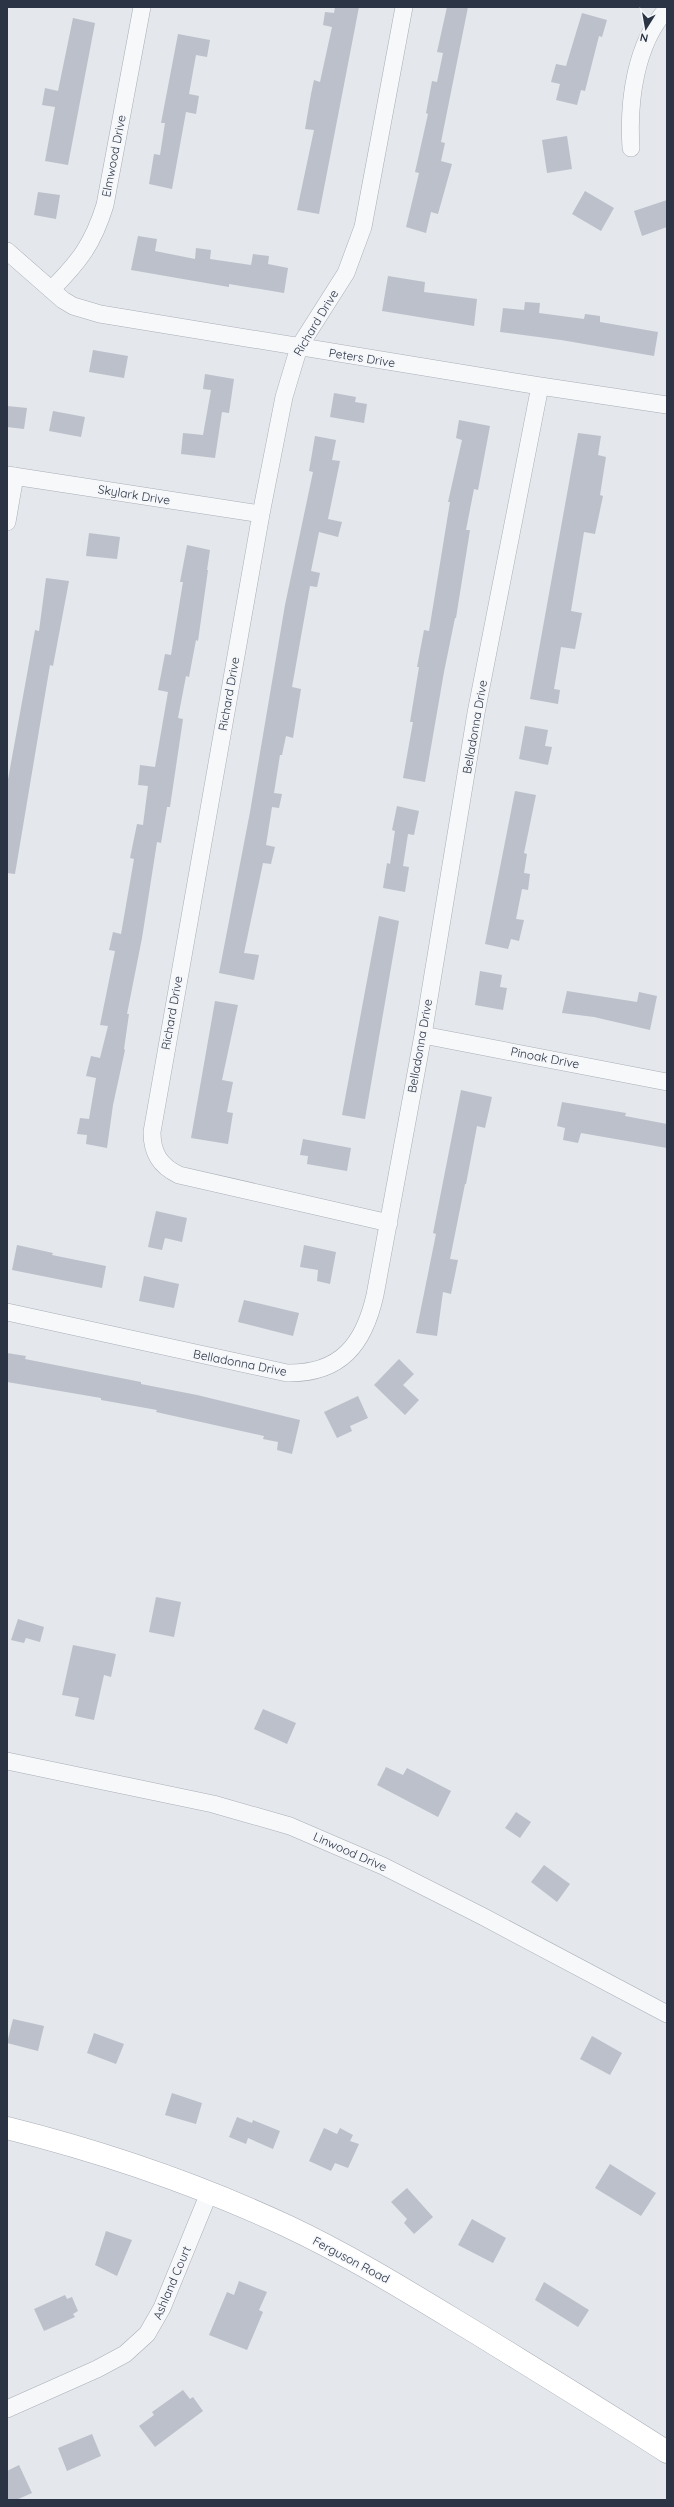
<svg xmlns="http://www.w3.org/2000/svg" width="674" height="2507" font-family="Quicksand,sans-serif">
	<rect width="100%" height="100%" fill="#e4e7ec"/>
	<path fill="#bbc0ca" d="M 335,7 L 359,7 L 319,214 L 297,210 L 314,130 L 305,129 L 311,94 L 314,80 L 320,82 L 332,27 L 323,25 L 325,12 L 334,13 Z
		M 447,7 L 468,7 L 441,142 L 445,143 L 441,161 L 452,164 L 438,214 L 431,212 L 426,233 L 406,227 L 419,173 L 415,172 L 428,114 L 426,113 L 432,81 L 437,82 L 443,53 L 437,52 Z
		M 582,13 L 607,20 L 602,37 L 599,36 L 585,91 L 581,90 L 577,105 L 556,100 L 560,84 L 551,82 L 556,64 L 566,66 Z
		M 73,18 L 95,23 L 68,165 L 45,161 L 55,107 L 42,105 L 45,88 L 58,91 Z
		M 178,34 L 210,40 L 207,57 L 196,55 L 189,94 L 199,96 L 196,114 L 186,112 L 172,189 L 149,184 L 154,154 L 160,155 L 165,123 L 161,123 Z
		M 567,136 L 572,169 L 547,173 L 542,140 Z
		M 585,191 L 614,208 L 601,231 L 572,214 Z
		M 38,192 L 60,195 L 56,219 L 34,215 Z
		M 667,200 L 667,227 L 642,236 L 634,211 Z
		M 138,236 L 157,239 L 155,251 L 195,259 L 196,248 L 211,250 L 210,259 L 251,265 L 253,254 L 269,256 L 268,264 L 288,268 L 284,293 L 229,284 L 229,287 L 131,270 Z
		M 388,276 L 425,282 L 424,292 L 477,299 L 474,326 L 382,311 Z
		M 525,302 L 540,303 L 539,313 L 584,319 L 585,314 L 600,316 L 600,322 L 658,332 L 654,356 L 561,340 L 500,332 L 503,308 L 524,310 Z
		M 93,350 L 128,356 L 124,378 L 89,372 Z
		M 205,374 L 234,379 L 229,413 L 222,412 L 215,458 L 181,454 L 183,433 L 203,435 L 211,390 L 203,389 Z
		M 334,393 L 356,397 L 355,402 L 367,404 L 364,423 L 330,417 Z
		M 7,406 L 27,408 L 24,429 L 7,427 Z
		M 53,411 L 85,417 L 81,437 L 49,431 Z
		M 459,420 L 490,426 L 478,490 L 474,489 L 466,530 L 470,530 L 456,618 L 455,618 L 444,672 L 425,782 L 403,778 L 413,722 L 410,722 L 419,667 L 417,667 L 424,630 L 429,631 L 450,502 L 448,502 L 462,440 L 456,438 Z
		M 578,433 L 601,436 L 598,455 L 606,457 L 600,495 L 603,496 L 595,534 L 584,532 L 571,611 L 582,613 L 575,649 L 561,647 L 554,689 L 560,690 L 558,704 L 530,699 Z
		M 315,436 L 336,440 L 332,460 L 340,461 L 328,519 L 342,522 L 338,537 L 319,532 L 311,571 L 320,573 L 317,587 L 310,586 L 292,687 L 301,689 L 293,738 L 286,736 L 282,755 L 280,755 L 274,793 L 282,794 L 279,808 L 272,807 L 266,845 L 275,847 L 271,864 L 263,863 L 244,953 L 259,955 L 254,980 L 219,973 L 250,812 L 285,605 L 313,472 L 309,471 Z
		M 89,533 L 120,537 L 117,559 L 86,556 Z
		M 187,545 L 210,550 L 207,570 L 208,570 L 198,641 L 196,640 L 189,677 L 186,676 L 178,718 L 183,719 L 170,807 L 167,807 L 161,843 L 157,842 L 142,938 L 127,1014 L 129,1014 L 124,1049 L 125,1050 L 113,1105 L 107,1148 L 86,1144 L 87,1135 L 77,1134 L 80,1118 L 89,1119 L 96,1078 L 86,1076 L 91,1056 L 100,1058 L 108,1026 L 100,1025 L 115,951 L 109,950 L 113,932 L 121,934 L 134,859 L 130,858 L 137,824 L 143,825 L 148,786 L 138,785 L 140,765 L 155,767 L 168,692 L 158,690 L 165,654 L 171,655 L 183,582 L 180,582 Z
		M 46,578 L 69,581 L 53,666 L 50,665 L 15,874 L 7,873 L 7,785 L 35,630 L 39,631 Z
		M 525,726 L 548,730 L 545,746 L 552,747 L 548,765 L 519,759 Z
		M 515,791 L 536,795 L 524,853 L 527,854 L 524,873 L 530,874 L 528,890 L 522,889 L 516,919 L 524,920 L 519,941 L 511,939 L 508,949 L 485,944 Z
		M 397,806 L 419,811 L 414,835 L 408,834 L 403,866 L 409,867 L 405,892 L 383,888 L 387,863 L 390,864 L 395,831 L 392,830 Z
		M 379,916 L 399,921 L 365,1119 L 342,1115 Z
		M 480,971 L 502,975 L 500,987 L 507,988 L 503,1010 L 475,1005 Z
		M 567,991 L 637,1002 L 639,992 L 657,996 L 650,1030 L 594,1017 L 562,1013 Z
		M 215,1001 L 238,1005 L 222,1080 L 233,1082 L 227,1112 L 233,1113 L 228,1144 L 191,1138 Z
		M 461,1090 L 492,1097 L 485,1128 L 477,1126 L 466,1184 L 465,1184 L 450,1259 L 458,1260 L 451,1294 L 443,1292 L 437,1336 L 416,1333 L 436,1234 L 433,1233 Z
		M 562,1102 L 626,1113 L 625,1116 L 667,1124 L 667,1148 L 581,1133 L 578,1143 L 563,1140 L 565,1128 L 557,1126 Z
		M 303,1139 L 351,1148 L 347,1171 L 307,1164 L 308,1156 L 300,1155 Z
		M 156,1211 L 187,1218 L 182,1242 L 165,1238 L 162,1250 L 148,1247 Z
		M 17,1245 L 53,1253 L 52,1255 L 106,1266 L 102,1288 L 12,1270 Z
		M 304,1245 L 336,1252 L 330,1284 L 317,1281 L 318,1270 L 300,1267 Z
		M 144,1276 L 179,1284 L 174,1308 L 139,1301 Z
		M 244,1300 L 299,1313 L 293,1336 L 238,1322 Z
		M 7,1353 L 26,1356 L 25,1359 L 141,1382 L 141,1384 L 197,1395 L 300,1420 L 292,1454 L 277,1450 L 278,1442 L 263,1439 L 264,1436 L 156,1412 L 157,1410 L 101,1400 L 101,1398 L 7,1382 Z
		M 399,1359 L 414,1374 L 403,1385 L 419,1400 L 405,1415 L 374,1385 Z
		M 358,1396 L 368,1418 L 350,1426 L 352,1431 L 337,1438 L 324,1412 Z
		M 156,1597 L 181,1602 L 174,1637 L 149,1632 Z
		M 18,1619 L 44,1627 L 40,1642 L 26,1638 L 24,1643 L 11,1640 Z
		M 73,1645 L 116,1654 L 111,1677 L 104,1675 L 94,1720 L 75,1716 L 79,1698 L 62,1695 Z
		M 263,1709 L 296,1723 L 287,1744 L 254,1729 Z
		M 386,1767 L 403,1775 L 407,1768 L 451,1791 L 438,1817 L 377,1785 Z
		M 516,1812 L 531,1822 L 520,1838 L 505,1828 Z
		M 544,1865 L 570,1884 L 557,1902 L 531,1882 Z
		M 13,2019 L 44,2026 L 38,2051 L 7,2043 Z
		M 94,2033 L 124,2044 L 116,2064 L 87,2053 Z
		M 592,2036 L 622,2053 L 610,2075 L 580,2059 Z
		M 172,2093 L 202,2103 L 196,2124 L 165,2115 Z
		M 237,2117 L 252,2123 L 253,2120 L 280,2131 L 273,2149 L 248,2138 L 246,2144 L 229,2137 Z
		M 324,2128 L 337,2134 L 340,2128 L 353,2135 L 350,2141 L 359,2144 L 348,2168 L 335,2163 L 331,2171 L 309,2161 Z
		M 610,2164 L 656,2193 L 641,2216 L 595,2188 Z
		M 407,2188 L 433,2217 L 414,2234 L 404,2223 L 407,2219 L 391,2202 Z
		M 472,2219 L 506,2238 L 493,2263 L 458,2245 Z
		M 106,2231 L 132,2240 L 117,2276 L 95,2265 Z
		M 239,2281 L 267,2292 L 259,2310 L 263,2312 L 247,2350 L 209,2335 L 227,2292 L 234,2295 Z
		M 544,2282 L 589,2310 L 578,2327 L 535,2300 Z
		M 65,2295 L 67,2299 L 72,2297 L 78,2311 L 73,2314 L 75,2317 L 44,2331 L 34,2309 Z
		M 183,2390 L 190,2399 L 193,2397 L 203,2411 L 155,2447 L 139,2426 L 154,2415 L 152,2412 Z
		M 92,2434 L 101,2456 L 67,2471 L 58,2448 Z
		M 19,2465 L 32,2493 L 16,2500 L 7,2500 L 7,2471 Z"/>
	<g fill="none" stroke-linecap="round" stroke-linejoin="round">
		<defs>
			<path id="street" d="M 631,148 C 628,102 635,44 667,9
				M 7,251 L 63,300 L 73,306 L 100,314 L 540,386 L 667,405
				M 51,290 C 79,262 93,244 105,205 L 142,7
				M 7,475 L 261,514
				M 7,522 L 15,476
				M 423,1035 L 667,1082
				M 389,1223 L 179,1175 C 160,1166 152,1153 152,1132 L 261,514 L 284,397 L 299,347 L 346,273 L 363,227 L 404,7
				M 7,1312 L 287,1373 C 341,1374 364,1344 375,1295 L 423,1035 L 476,713 L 540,386
				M 7,1761 L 213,1804 L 290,1826 L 383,1866 L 482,1916 L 667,2014
				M 7,2409 L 97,2369 L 125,2354 L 147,2334 L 162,2308 L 209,2193"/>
			<path id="secondary" d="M 7,2128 C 103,2152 197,2184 287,2226 C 353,2257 415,2296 478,2334 C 541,2373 605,2412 667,2452"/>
		</defs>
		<use href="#street" stroke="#a9aeb7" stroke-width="18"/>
		<use href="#secondary" stroke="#a9aeb7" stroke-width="23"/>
		<use href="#street" stroke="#f7f8fa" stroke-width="17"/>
		<use href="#secondary" stroke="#fff" stroke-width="22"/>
	</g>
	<g text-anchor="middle" stroke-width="3" stroke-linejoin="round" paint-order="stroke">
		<g font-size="12" fill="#2b3445" stroke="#f4f6f9">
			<text transform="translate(114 156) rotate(-79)" y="4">Elmwood Drive</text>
			<text transform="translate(316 323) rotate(-59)" y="4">Richard Drive</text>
			<text transform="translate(362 358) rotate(9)" y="4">Peters Drive</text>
			<text transform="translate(134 495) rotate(9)" y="4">Skylark Drive</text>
			<text transform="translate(229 694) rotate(-80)" y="4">Richard Drive</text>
			<text transform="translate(475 727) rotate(-80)" y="4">Belladonna Drive</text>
			<text transform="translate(172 1013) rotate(-80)" y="4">Richard Drive</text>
			<text transform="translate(420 1046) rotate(-80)" y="4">Belladonna Drive</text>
			<text transform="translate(545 1058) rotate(11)" y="4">Pinoak Drive</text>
			<text transform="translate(240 1363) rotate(11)" y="4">Belladonna Drive</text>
			<text transform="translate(350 1852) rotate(24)" y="4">Linwood Drive</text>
			<text transform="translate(351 2260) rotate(28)" y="4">Ferguson Road</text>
			<text transform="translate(172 2283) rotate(-67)" y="4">Ashland Court</text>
		</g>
	</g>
	<rect width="674" height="2507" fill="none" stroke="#2b3445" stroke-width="16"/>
	<g transform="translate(646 28) rotate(191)" stroke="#f4f6f9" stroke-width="3" paint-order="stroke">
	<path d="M0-3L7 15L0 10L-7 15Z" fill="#2b3445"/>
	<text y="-6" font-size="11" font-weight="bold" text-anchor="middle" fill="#2b3445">N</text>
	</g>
</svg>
